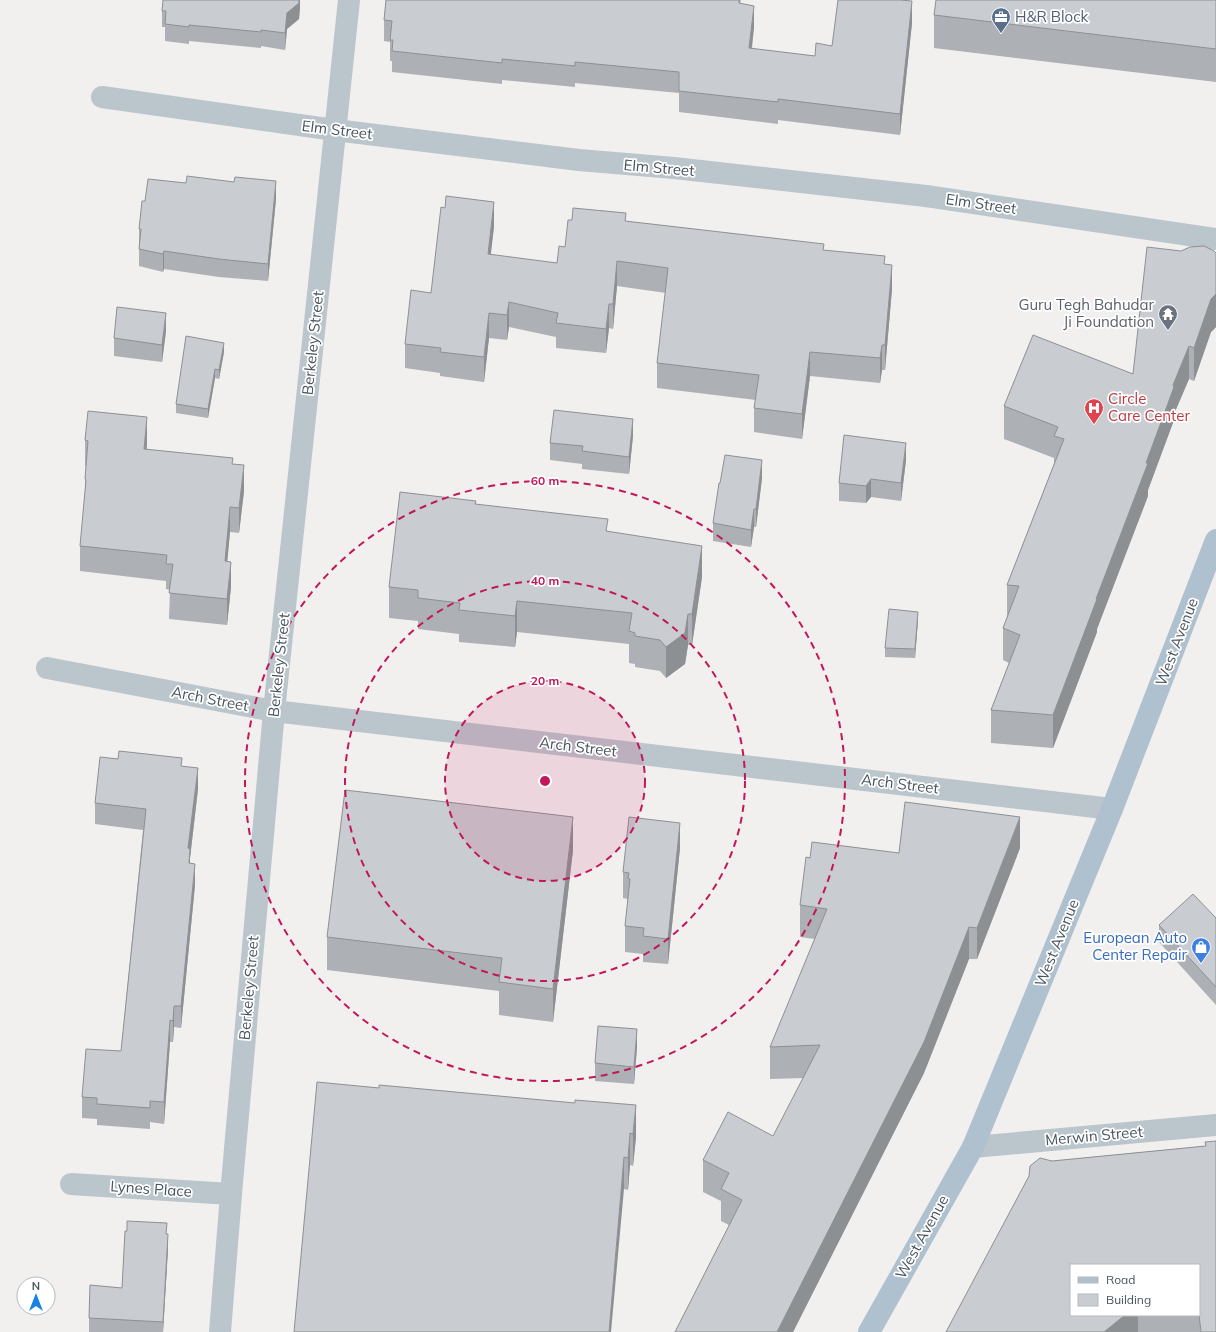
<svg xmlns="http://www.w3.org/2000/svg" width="1216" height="1332" font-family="Mulish,sans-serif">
	<rect width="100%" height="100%" fill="#f2efef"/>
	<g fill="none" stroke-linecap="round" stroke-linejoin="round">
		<path stroke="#bbc5cc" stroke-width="22" d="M 102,97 L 335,130 L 579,160 L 674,168 L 926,196 L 1216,239
			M 47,668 L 274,711 L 1112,809
			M 973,1147 L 1216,1125
			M 71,1184 L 231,1194
			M 220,1332 L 231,1194 L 274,711 L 349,0"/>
		<path stroke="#afc1cf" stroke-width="22" d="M 869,1332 L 973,1147 L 1112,809 L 1216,540"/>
	</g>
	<path fill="#adb0b5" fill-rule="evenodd" d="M 300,0 L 300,7 L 299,19 L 287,29 L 285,50 L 261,46 L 261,48 L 189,41 L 189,44 L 165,41 L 165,27 L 162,27 L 162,11 Z
		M 386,0 L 741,0 L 740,4 L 754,27 L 752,49 L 815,56 L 832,46 L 912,23 L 900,135 L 778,120 L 778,124 L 679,112 L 679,93 L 575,83 L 575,87 L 502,80 L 502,84 L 392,72 L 392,61 L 390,61 L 390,42 L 384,41 L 384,20 Z
		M 1216,0 L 1216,82 L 934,48 L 934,15 Z
		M 276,199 L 268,281 L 219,277 L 164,269 L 163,272 L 139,266 L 139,229 Z
		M 445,208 L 494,227 L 490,255 L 557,263 L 565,247 L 626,221 L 824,250 L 885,264 L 892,289 L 885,370 L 882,370 L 880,383 L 810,376 L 802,439 L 754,432 L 754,408 L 756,400 L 657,388 L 657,363 L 666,293 L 617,286 L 613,329 L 609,328 L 606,353 L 556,348 L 556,337 L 509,327 L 507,340 L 489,338 L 484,382 L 440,376 L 440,373 L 405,368 L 405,344 L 431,293 Z
		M 1181,251 L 1216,253 L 1216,327 L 1211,332 L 1194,381 L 1189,379 L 1174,414 L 1174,420 L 1148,490 L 1148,496 L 1097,629 L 1097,632 L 1053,748 L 991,743 L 991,710 L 1009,663 L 1003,660 L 1003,628 L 1007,618 L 1007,585 L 1054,464 L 1054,458 L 1004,439 L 1004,406 L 1133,374 Z
		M 166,331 L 162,362 L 114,356 L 114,338 Z
		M 224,352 L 219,379 L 215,378 L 208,418 L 176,413 L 176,404 Z
		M 633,436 L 629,474 L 582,469 L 582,464 L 550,460 L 550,443 Z
		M 85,440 L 147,443 L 147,449 L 233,464 L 244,491 L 239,533 L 230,532 L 227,561 L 231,587 L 227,625 L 169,619 L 170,590 L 166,589 L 166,581 L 80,571 L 80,546 L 85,494 L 85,479 L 86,466 L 85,466 Z
		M 906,460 L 901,501 L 871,497 L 866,503 L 839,501 L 839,483 Z
		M 762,478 L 756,527 L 754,527 L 751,547 L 713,541 L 713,523 Z
		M 476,504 L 608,531 L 702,577 L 692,645 L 688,645 L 685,664 L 666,678 L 660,671 L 635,667 L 635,664 L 629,663 L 629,644 L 517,632 L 515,647 L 459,642 L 459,634 L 418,629 L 418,621 L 389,618 L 389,587 Z
		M 918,620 L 915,658 L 885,657 L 885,648 Z
		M 182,766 L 198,789 L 190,858 L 190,863 L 195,885 L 181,1028 L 174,1027 L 173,1042 L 170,1042 L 164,1124 L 150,1122 L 150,1129 L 97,1125 L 97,1119 L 82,1118 L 82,1097 L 121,1051 L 143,830 L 95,824 L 95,803 Z
		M 680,848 L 668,964 L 643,962 L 643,954 L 625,952 L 625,926 L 628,899 L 623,898 L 623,872 Z
		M 1020,848 L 977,959 L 969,959 L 924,1073 L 793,1332 L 675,1332 L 729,1225 L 721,1221 L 721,1201 L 703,1192 L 703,1160 L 773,1136 L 804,1078 L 770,1079 L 770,1047 L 815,939 L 800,937 L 800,905 L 810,858 L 899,853 Z
		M 573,850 L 553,1022 L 499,1015 L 499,991 L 327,970 L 327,937 Z
		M 1216,918 L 1216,1005 L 1159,942 L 1159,925 Z
		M 637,1047 L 634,1084 L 595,1081 L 595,1063 Z
		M 379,1088 L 575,1103 L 636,1105 L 636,1137 L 633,1166 L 630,1165 L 628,1190 L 624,1189 Z
		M 1205,1142 L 1216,1332 L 946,1332 L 1052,1161 L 1205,1146 ZM 1199,1265 L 1199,1315 L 1071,1315 Z
		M 127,1231 L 167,1234 L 168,1249 L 163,1332 L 89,1332 L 89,1318 L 122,1288 Z"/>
	<path fill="#8d9093" d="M 299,0 L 300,0 L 300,7 L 299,19 L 287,29 L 285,50 L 285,33 L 287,13 Z
		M 912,1 L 912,23 L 900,135 L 900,114 Z
		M 754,6 L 754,27 L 749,70 L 749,48 Z
		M 276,181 L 276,199 L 268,281 L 268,264 Z
		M 494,202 L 494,227 L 488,279 L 488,254 Z
		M 164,251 L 164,269 L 163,272 L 163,254 Z
		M 617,261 L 617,286 L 613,329 L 613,304 Z
		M 892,265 L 892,289 L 885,370 L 885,345 Z
		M 1216,294 L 1216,327 L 1211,332 L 1194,381 L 1194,348 L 1211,299 Z
		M 509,302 L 509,327 L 507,340 L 507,315 Z
		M 609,304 L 609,328 L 606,353 L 606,329 Z
		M 166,313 L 166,331 L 162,362 L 162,345 Z
		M 489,313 L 489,338 L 484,382 L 484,357 Z
		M 224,343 L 224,352 L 219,379 L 219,370 Z
		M 882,345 L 882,370 L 880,383 L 880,358 Z
		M 1189,346 L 1189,379 L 1174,414 L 1174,420 L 1148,490 L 1148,496 L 1097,629 L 1097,632 L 1053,748 L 1053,715 L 1096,599 L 1146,463 L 1173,385 Z
		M 810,352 L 810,376 L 802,439 L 802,414 Z
		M 215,369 L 215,378 L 208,418 L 208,409 Z
		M 147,417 L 147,443 L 144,474 L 144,449 Z
		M 633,419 L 633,436 L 629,474 L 629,457 Z
		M 906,443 L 906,460 L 901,501 L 901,483 Z
		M 762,460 L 762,478 L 756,527 L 756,509 Z
		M 244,465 L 244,491 L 239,533 L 239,508 Z
		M 871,479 L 871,497 L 866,503 L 866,486 Z
		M 230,507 L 230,532 L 225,587 L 225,561 Z
		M 754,509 L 754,527 L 751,547 L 751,530 Z
		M 702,546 L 702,577 L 692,645 L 692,614 Z
		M 231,562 L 231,587 L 227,625 L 227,599 Z
		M 517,601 L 517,632 L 515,647 L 515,616 Z
		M 918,612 L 918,620 L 915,658 L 915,649 Z
		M 688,614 L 688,645 L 685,664 L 666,678 L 666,647 Z
		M 198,768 L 198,789 L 190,858 L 190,870 L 189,884 L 188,848 Z
		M 573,817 L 573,850 L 553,1022 L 553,989 Z
		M 1020,817 L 1020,848 L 977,959 L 977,928 Z
		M 680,823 L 680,848 L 668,964 L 668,939 Z
		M 195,864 L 195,885 L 181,1028 L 181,1006 Z
		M 969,927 L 969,959 L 924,1073 L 793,1332 L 777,1332 Z
		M 174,1006 L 174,1027 L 173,1042 L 173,1021 Z
		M 170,1020 L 170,1042 L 164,1124 L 164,1102 Z
		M 637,1029 L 637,1047 L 634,1084 L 634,1067 Z
		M 636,1105 L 636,1137 L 633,1166 L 633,1134 Z
		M 630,1133 L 630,1165 L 628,1190 L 628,1158 Z
		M 624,1157 L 624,1189 L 611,1332 L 609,1332 Z
		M 168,1234 L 168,1249 L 163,1332 L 163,1322 Z
		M 1125,1315 L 1138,1315 L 1138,1332 L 1104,1332 Z"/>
	<path fill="#c9cdd2" stroke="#8d9093" d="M 163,0 L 299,0 L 299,3 L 287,13 L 285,33 L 261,30 L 261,32 L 189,25 L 189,27 L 165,24 L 166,11 L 162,11 Z
		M 386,0 L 739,0 L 739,3 L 754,6 L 749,48 L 815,56 L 816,43 L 832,46 L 838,0 L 900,0 L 912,1 L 900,114 L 778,99 L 778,102 L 679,91 L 679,72 L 575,62 L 575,66 L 502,59 L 502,63 L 392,51 L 393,40 L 390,40 L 392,21 L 384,20 Z
		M 936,0 L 1216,0 L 1216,49 L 934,15 Z
		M 187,176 L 234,182 L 235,177 L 276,181 L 268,264 L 219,259 L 164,251 L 163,254 L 139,249 L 141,229 L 139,229 L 142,201 L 145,201 L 148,179 L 186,183 Z
		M 446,196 L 494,202 L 488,254 L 557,263 L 559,246 L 565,247 L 568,220 L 572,220 L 573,208 L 626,213 L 625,221 L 824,244 L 823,250 L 885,256 L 884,264 L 892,265 L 885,345 L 882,345 L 880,358 L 810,352 L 802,414 L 754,408 L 759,375 L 657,363 L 668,268 L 617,261 L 613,304 L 609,304 L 606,329 L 556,323 L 558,313 L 509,302 L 507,315 L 489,313 L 484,357 L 440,352 L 441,348 L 405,344 L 411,290 L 431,293 L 441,207 L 445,208 Z
		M 1204,246 L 1214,251 L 1216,253 L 1216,294 L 1211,299 L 1194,348 L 1189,346 L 1173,385 L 1174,387 L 1146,463 L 1148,463 L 1096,599 L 1097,599 L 1053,715 L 991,710 L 1020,635 L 1003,628 L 1019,586 L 1007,585 L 1064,439 L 1054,436 L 1058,427 L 1004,406 L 1033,335 L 1133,374 L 1147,247 L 1181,251 L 1190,247 Z
		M 117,307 L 166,313 L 162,345 L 114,338 Z
		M 186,336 L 224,343 L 219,370 L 215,369 L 208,409 L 176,404 Z
		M 554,410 L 633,419 L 629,457 L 582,451 L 583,446 L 550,443 Z
		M 88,411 L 147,417 L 144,449 L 233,458 L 232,464 L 244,465 L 239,508 L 230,507 L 225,561 L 231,562 L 227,599 L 169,593 L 173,564 L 166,564 L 167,555 L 80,546 L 86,480 L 85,479 L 88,441 L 85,440 Z
		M 844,435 L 906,443 L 901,483 L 871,479 L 866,486 L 839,483 Z
		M 725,455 L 762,460 L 756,509 L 754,509 L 751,530 L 713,523 L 719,483 L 720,483 Z
		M 400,492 L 476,501 L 475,504 L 608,519 L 606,531 L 702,546 L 692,614 L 688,614 L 685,633 L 666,647 L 660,640 L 635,636 L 635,633 L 629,631 L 632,613 L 517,601 L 515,616 L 459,610 L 460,603 L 418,598 L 418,590 L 389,587 Z
		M 889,609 L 918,612 L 915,649 L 885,648 Z
		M 119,751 L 182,758 L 181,766 L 198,768 L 188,848 L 190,849 L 189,863 L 195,864 L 181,1006 L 174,1006 L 173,1021 L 170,1020 L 164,1102 L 150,1101 L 150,1108 L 97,1104 L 97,1098 L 82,1097 L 86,1049 L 121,1051 L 146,809 L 95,803 L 100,757 L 118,759 Z
		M 345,790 L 573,817 L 553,989 L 499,982 L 502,958 L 327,937 Z
		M 905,802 L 1020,817 L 977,928 L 969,927 L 924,1042 L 777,1332 L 675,1332 L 742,1200 L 721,1189 L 729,1173 L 703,1160 L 728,1112 L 773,1136 L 820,1045 L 770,1047 L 827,909 L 800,905 L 806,857 L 810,858 L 812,842 L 899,853 Z
		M 629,817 L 680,823 L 668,939 L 643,936 L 644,928 L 625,926 L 630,879 L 628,878 L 629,873 L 623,872 Z
		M 1193,894 L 1216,918 L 1216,987 L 1159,925 Z
		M 598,1026 L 637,1029 L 634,1067 L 595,1063 Z
		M 317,1082 L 379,1088 L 379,1085 L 575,1103 L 575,1100 L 636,1105 L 633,1134 L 630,1133 L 628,1158 L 624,1157 L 609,1332 L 294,1332 Z
		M 1216,1141 L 1216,1332 L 1201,1332 L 1199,1315 L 1199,1265 L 1071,1265 L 1071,1315 L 1125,1315 L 1104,1332 L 946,1332 L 1029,1176 L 1030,1166 L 1040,1158 L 1052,1161 L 1206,1146 L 1205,1142 Z
		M 127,1221 L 167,1223 L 166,1234 L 168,1234 L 163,1322 L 89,1318 L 90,1285 L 122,1288 L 125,1231 L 127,1231 Z"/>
	<circle cx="545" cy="781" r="100" fill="#c2185b" fill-opacity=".12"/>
	<g fill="none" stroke="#c2185b" stroke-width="2" stroke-dasharray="7 5">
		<circle cx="545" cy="781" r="100"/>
		<circle cx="545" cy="781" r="200"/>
		<circle cx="545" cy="781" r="300"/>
	</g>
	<defs>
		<symbol id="office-pin" viewBox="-11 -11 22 30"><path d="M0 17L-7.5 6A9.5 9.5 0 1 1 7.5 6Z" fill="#5c6f8a" stroke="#fff"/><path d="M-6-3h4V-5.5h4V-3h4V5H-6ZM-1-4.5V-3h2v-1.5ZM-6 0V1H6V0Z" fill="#fff"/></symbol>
		<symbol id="temple-pin" viewBox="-11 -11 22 30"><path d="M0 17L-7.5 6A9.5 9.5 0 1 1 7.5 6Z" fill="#6b7280" stroke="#fff"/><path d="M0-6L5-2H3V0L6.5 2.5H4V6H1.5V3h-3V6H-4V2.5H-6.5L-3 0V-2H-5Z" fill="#fff"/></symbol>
		<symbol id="hospital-pin" viewBox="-11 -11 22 30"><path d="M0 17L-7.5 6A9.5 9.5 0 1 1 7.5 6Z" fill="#e0444e" stroke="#fff"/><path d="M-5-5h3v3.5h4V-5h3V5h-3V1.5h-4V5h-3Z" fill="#fff"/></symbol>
		<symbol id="shop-pin" viewBox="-11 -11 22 30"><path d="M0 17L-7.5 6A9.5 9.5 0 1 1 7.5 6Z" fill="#3f7fe0" stroke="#fff"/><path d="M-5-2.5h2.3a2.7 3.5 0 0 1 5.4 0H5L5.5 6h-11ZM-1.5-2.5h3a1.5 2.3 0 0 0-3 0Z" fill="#fff"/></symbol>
	</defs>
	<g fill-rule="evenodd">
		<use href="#office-pin" x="990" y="6" width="22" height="30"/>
		<use href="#temple-pin" x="1157" y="303" width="22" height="30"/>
		<use href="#hospital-pin" x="1083" y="397" width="22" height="30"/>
		<use href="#shop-pin" x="1190" y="936" width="22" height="30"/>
	</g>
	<g text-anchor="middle" stroke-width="3.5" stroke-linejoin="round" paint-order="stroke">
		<g font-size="15" fill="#4e5e75" stroke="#fff" text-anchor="start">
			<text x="1015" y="22">H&amp;R Block</text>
		</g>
		<g font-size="15" fill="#47545d" stroke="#fff">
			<text transform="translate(337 130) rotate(7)" y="5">Elm Street</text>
			<text transform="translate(659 168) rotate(5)" y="5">Elm Street</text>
			<text transform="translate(981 204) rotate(8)" y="5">Elm Street</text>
			<text transform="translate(313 343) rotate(-84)" y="5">Berkeley Street</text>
			<text transform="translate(1177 642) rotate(-69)" y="5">West Avenue</text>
			<text transform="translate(279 665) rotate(-84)" y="5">Berkeley Street</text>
			<text transform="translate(210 699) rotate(11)" y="5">Arch Street</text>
			<text transform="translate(578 747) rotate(7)" y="5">Arch Street</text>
			<text transform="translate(900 784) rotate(7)" y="5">Arch Street</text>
			<text transform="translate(1057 943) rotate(-68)" y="5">West Avenue</text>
			<text transform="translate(249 988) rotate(-85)" y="5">Berkeley Street</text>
			<text transform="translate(1094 1136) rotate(-5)" y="5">Merwin Street</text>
			<text transform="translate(151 1189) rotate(4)" y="5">Lynes Place</text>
			<text transform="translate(922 1237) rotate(-61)" y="5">West Avenue</text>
		</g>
		<g font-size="15" fill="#5b616d" stroke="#fff" text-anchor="end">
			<text x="1154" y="310">Guru Tegh Bahudar<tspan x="1154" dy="17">Ji Foundation</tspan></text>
		</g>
		<g font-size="15" fill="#be3a42" stroke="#fff" text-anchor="start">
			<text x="1108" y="404">Circle<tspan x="1108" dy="17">Care Center</tspan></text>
		</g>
		<g font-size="15" fill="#366cbe" stroke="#fff" text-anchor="end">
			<text x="1187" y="943">European Auto<tspan x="1187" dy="17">Center Repair</tspan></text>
		</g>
	</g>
	<circle cx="545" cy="781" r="6" fill="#c2185b" stroke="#fff" stroke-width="2"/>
	<g font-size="12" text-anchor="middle" font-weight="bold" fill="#c2185b" stroke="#fff" stroke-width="3.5" stroke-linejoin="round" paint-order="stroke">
		<text x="545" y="485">60 m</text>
		<text x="545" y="585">40 m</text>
		<text x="545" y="685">20 m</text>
	</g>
	<rect x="1070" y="1264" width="130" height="52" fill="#ffffff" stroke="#b5bbbe"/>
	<rect x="1078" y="1277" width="20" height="6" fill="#afc1cf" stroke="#b5bbbe"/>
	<text x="1106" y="1284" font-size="12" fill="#47545d">Road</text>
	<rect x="1078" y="1294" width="20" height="12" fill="#c9cdd2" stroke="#b5bbbe"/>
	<text x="1106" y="1304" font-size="12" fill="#47545d">Building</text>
	<g transform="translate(36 1296)"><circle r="19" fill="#ffffff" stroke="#b5bbbe"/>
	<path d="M0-3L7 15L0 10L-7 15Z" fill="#1682e5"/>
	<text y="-6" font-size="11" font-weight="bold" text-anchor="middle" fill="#47545d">N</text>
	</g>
</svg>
